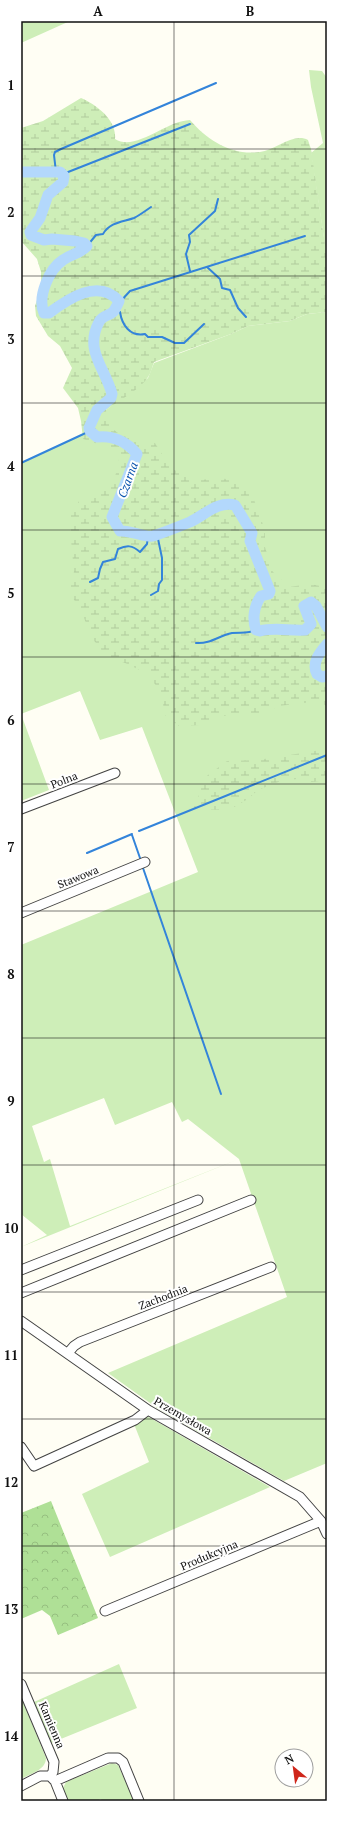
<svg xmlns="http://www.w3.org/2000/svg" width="348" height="1822" font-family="'PT Serif',serif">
	<defs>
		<pattern id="forest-crowns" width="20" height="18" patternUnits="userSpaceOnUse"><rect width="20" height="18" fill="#afe096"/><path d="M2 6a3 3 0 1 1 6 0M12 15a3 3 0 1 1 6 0" fill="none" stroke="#96bf80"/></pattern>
		<pattern id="wetland-marsh" width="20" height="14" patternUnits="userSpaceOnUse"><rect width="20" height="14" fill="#ceeeb8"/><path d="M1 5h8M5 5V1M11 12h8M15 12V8" fill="none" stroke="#b0cb9d"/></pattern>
	</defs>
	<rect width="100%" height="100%" fill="#fffef4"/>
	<path fill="#ceeeb8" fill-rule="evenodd" d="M 21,21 L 70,21 L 21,43 Z
		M 309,70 L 322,71 L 327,78 L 327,258 L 311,153 L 323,143 L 311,87 Z
		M 327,312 L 327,1463 L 284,1481 L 157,1408 L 108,1373 L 287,1297 L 239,1159 L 21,1247 L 47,1235 L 21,1214 L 21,945 L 198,872 L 142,727 L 100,740 L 80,691 L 21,714 L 49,790 L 21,801 L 21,463 L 90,431 L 106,410 L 148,378 L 154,363 L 231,334 L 248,326 L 290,321 L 307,314 ZM 104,1098 L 115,1125 L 172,1102 L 182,1122 L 188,1119 L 239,1159 L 70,1226 L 50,1159 L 44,1162 L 32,1126 Z
		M 147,1416 L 270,1487 L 110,1557 L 82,1494 L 149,1462 L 134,1424 Z
		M 119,1664 L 137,1708 L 51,1743 L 34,1702 Z
		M 21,1697 L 46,1758 C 46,1770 30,1774 21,1779 Z
		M 112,1763 L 118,1765 L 134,1801 L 102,1801 L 101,1799 L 96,1801 L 68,1801 L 63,1788 L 66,1782 Z"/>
	<path fill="url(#forest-crowns)" d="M 51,1501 L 98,1618 L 58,1635 L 50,1616 L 42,1610 L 21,1619 L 21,1513 Z"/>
	<path fill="url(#wetland-marsh)" d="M 81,98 C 97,105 117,120 115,139 C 136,152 165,121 190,120 C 207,140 232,156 260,152 C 275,150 294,132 308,140 L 311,149 L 327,258 L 327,312 L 307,314 L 290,321 L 248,326 L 231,334 L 154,362 C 152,367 151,373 148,377 C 142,388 117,402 106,410 C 106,437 134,440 155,443 L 167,462 L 176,471 L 194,481 L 215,478 L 238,480 L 250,492 L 259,511 L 265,532 L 265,547 L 273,572 L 289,587 L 309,584 L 327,587 L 327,707 L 321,701 L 279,706 L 260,715 L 238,713 L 219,717 L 200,725 L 179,726 L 165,715 L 161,693 L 148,674 L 125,663 L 107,657 L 92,638 L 82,613 L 67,588 L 74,572 L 69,518 L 79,501 C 103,495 117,484 119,459 L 110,448 L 83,439 L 81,421 L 78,408 L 63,388 L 72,368 L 60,346 L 48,336 L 36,316 L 35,306 L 41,289 L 41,272 L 37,259 L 21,241 L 21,128 L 43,121 Z
		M 327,749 L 327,780 L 312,782 L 297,779 L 281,781 L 258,790 L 248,799 L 229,810 L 194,809 L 182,814 L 198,798 L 204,778 L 227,761 L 258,760 Z"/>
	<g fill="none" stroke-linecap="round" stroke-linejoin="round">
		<path stroke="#3384da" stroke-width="2" d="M 56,172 L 54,155 L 55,152 L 61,149 L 216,83
			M 63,174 L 190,124
			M 87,246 L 96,235 L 103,234 C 110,222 123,222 134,218 C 140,215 145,211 151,207
			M 207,267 L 220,279 L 222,288 L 230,290 L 238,308 L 246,317
			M 190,271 L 186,254 L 190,242 L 189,235 L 215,211 L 218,199
			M 119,303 L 130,291 L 305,236
			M 114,310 L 120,312 C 122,325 130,337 145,334 L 148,337 L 162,337 L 175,343 L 184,343 L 204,324
			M 21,463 L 90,431
			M 90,582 L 98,578 L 100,569 L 103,562 L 115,559 L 118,549 C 127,545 132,545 140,552 L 147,544 L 148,536
			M 151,595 L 158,591 L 159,584 L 162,580 L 162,558 L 157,534
			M 196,643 C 211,644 218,636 232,633 C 241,632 248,634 256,630
			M 139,831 L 327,755
			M 132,835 L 140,858
			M 87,853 L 132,834
			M 143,868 L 221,1094"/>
		<path stroke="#b3d8fc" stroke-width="11" d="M 21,172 L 60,172 L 64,176 L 63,182 L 48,195 L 40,218 L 30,232 L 31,235 L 44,240 L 52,239 L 75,241 L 84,243 L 87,246 C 78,255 73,253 63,260 C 49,269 37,297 44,313 L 49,313 C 68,299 98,278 119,301 C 118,304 115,309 114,311 C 110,316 102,315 99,322 C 84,350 105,368 112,394 L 111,398 L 97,410 L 89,428 L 90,431 L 97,437 C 113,435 127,442 137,454 L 112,517 L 120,531 C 130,530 146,538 153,536 C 165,532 178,527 190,522 C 205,515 217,501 235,505 L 252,533 L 250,541 L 270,591 L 269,594 L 261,596 C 254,606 252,619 256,630 L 260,631 C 274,627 290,631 305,630 L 311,624 L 304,606 L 311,602 L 316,606 L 327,627
			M 327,644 C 320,652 311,663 317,674 L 322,677 L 327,676"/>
		<defs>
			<path id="minor" d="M 21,809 L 115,773
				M 21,913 L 145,862
				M 21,1270 L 198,1200
				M 21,1293 L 251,1200
				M 21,1321 L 148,1410 L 300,1497 L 321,1521 L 327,1534
				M 68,1353 L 74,1346 L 80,1342 L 271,1267
				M 21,1447 L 34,1466 L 135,1420 L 148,1410
				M 105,1611 L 321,1521
				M 21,1684 L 54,1762 L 53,1772 L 50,1776
				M 55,1781 L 108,1758 L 118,1758 L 123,1762 L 139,1801
				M 21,1786 L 40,1776 L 50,1776 L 55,1781 L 63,1801"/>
		</defs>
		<use href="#minor" stroke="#434343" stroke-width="11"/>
		<use href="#minor" stroke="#fff" stroke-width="9"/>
	</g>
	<path fill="none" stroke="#101010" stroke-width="1" stroke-opacity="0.55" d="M 174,21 L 174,1801M 21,149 L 327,149M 21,276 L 327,276M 21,403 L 327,403M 21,530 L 327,530M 21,657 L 327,657M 21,784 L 327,784M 21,911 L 327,911M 21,1038 L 327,1038M 21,1165 L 327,1165M 21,1292 L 327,1292M 21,1419 L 327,1419M 21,1546 L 327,1546M 21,1673 L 327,1673"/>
	<g text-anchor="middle" stroke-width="4" stroke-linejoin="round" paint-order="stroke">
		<g font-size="11" fill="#101010" stroke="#fff">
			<text transform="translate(64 780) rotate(-21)" y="4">Polna</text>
			<text transform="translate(78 877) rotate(-22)" y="4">Stawowa</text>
			<text transform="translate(163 1297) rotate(-21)" y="4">Zachodnia</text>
			<text transform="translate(183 1416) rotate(30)" y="4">Przemysłowa</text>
			<text transform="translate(209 1555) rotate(-23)" y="4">Produkcyjna</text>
			<text transform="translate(52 1725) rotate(67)" y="4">Kamienna</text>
		</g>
		<g font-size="12" font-style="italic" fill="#0c55af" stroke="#fff">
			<text transform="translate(128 480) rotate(-70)" y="4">Czarna</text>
		</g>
	</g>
	<rect width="348" height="1822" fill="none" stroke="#ffffff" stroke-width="44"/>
	<g transform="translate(294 1768) rotate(331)"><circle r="19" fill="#ffffff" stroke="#9f9f9f"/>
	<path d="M0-3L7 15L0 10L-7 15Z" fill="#cf261a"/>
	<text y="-6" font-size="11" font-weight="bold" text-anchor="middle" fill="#101010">N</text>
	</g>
	<rect x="22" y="22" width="304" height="1778" fill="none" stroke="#101010" stroke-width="1.5"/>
	<g font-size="13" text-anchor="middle" font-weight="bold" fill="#101010">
		<text x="98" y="16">A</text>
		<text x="250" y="16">B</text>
		<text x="11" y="90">1</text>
		<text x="11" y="217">2</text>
		<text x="11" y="344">3</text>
		<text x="11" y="471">4</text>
		<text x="11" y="598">5</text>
		<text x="11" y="725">6</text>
		<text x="11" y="852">7</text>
		<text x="11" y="979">8</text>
		<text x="11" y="1106">9</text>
		<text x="11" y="1233">10</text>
		<text x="11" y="1360">11</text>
		<text x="11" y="1487">12</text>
		<text x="11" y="1614">13</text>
		<text x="11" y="1741">14</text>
	</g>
</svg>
